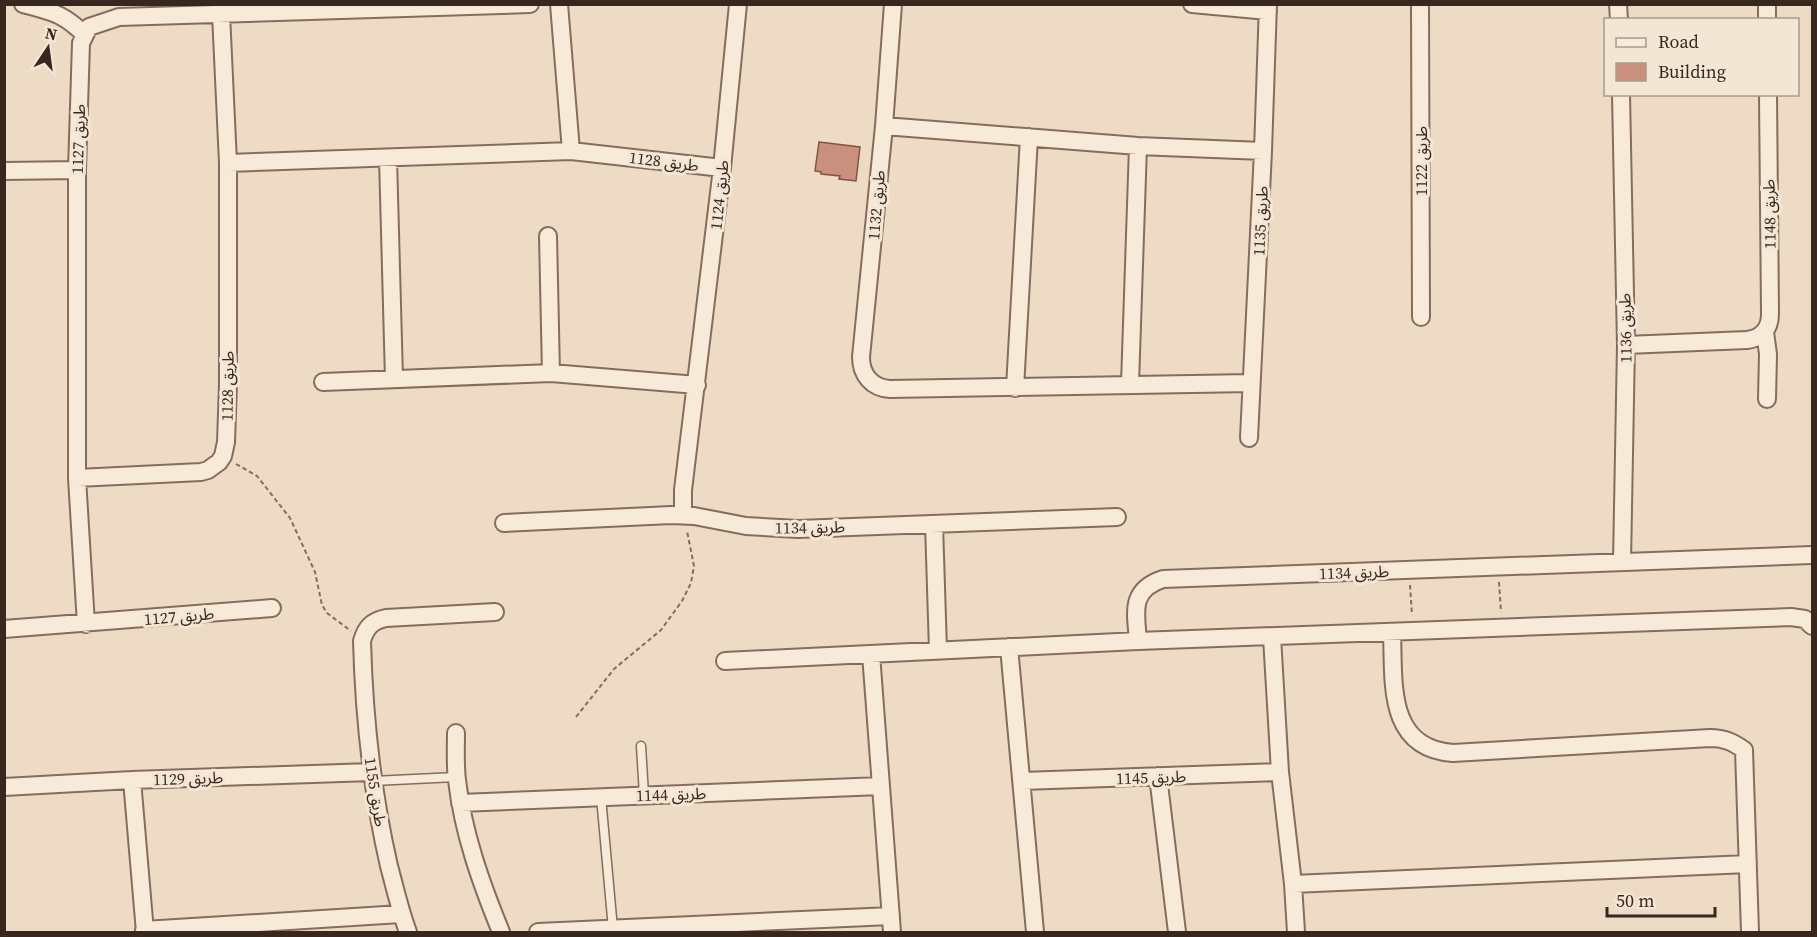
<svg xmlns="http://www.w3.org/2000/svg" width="1817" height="937" font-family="'Source Serif 4','Noto Sans Arabic',serif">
	<rect width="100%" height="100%" fill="#eddbc6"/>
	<path fill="#c9917d" stroke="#865343" stroke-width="1.5" d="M 819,142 L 860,147 L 856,181 L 839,179 L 840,176 L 821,174 L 821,172 L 815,171 Z"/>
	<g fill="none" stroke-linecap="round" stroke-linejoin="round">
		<defs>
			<path id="service" d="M 641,746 L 644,795
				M 373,781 L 456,777
				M 601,797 L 613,929"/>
			<path id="minor" d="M 23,4 C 52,12 63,13 85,35
				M 559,4 L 571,151
				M 893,4 L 884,126 L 861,357 C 861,375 872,388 890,389 C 1011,388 1131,384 1251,383
				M 1192,4 L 1268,11
				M 1420,4 L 1421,317
				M 1618,4 L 1619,20
				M 1767,4 L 1767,20
				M 1621,94 L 1626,345 L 1622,562
				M 884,126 L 1138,146 L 1263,151
				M 388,158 L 394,379
				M 228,163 L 571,151 L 722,168
				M 4,171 L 77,170
				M 548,236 L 551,373
				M 1765,332 L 1768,354 L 1767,399
				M 1626,345 L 1747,340 C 1762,338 1770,329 1770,314 L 1768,94
				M 323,382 L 551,373 L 697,385
				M 1130,384 L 1138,146
				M 1015,388 L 1029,137
				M 1249,438 L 1263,151 L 1268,4
				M 77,478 L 201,472 L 208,470 L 219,462 L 223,456 L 226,442 L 228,384 L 228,163 L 221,14
				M 683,515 L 683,490 L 722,168 L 738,4
				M 504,523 L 671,515 L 694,516 L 746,526 L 798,529 L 1117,517
				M 934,524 L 938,651
				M 86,624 L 77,478 L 77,170 L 81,43 L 89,27 L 119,17 L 530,4
				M 4,629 L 272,608
				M 1392,632 C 1394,682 1386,748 1453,753 L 1710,738 C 1724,738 1733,742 1744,750 L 1750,932
				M 1272,637 L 1280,772 L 1293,884 L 1296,932
				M 1138,641 C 1136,613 1129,590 1163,579 L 1812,555
				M 1009,647 L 1035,932
				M 871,654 L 892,932
				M 725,661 L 1138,641 L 1791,617 L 1805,619 L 1812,626
				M 456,733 C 456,748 455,764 457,780 C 463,833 481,883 501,932
				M 1158,776 L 1177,932
				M 132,780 L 145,932
				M 1022,781 L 1280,772
				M 4,787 L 132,780 L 371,772
				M 460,803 L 881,786
				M 1293,884 L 1748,864
				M 144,930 L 401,914
				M 408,932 C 400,911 395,888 389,866 C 372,792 364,716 362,641 C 366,627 372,621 386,618 L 495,612
				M 538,932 L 891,916"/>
		</defs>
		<use href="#service" stroke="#876c5c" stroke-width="11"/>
		<use href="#minor" stroke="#876c5c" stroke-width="20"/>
		<path stroke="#876c5c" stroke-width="2" stroke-dasharray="4.5 3" stroke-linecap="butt" d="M 236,464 L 257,476 L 290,518 L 315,572 L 322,605 L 327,613 L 351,631
			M 1499,582 L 1501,612
			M 1410,585 L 1412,615
			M 576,717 L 614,669 L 661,630 L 682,601 L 691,583 L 694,566 L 687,531"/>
		<use href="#service" stroke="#f8ead9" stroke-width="8"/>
		<use href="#minor" stroke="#f8ead9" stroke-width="16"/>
	</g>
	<g text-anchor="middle" stroke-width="6" stroke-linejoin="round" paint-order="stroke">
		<g font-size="16" fill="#38271f" stroke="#f4e6d5">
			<text transform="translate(78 139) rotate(-88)" y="6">طريق 1127</text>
			<text transform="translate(664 161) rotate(7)" y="6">طريق 1128</text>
			<text transform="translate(1421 161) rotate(-90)" y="6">طريق 1122</text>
			<text transform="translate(719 195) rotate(-84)" y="6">طريق 1124</text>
			<text transform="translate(876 205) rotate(-85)" y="6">طريق 1132</text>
			<text transform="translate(1769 214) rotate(-91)" y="6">طريق 1148</text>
			<text transform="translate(1260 221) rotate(-87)" y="6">طريق 1135</text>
			<text transform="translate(1625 328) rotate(-91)" y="6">طريق 1136</text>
			<text transform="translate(227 386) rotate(-89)" y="6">طريق 1128</text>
			<text transform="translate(810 527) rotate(-1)" y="6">طريق 1134</text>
			<text transform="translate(1354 572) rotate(-2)" y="6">طريق 1134</text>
			<text transform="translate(179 616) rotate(-5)" y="6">طريق 1127</text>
			<text transform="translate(1151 777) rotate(-2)" y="6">طريق 1145</text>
			<text transform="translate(188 778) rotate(-2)" y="6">طريق 1129</text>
			<text transform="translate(376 792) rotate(81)" y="6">طريق 1155</text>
			<text transform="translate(671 794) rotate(-2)" y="6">طريق 1144</text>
		</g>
	</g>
	<rect width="1817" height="937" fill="none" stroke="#38271f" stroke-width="12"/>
	<rect x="1604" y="18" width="195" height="78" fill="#f4e6d5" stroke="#a99a8c" stroke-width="1.5"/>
	<rect x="1616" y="38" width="30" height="9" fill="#f8ead9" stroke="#a99a8c" stroke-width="1.5"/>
	<text x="1658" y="48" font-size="18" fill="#38271f">Road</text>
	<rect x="1616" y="63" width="30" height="18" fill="#c9917d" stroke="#a99a8c" stroke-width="1.5"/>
	<text x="1658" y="78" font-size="18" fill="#38271f">Building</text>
	<g transform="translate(48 48) rotate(13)" stroke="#f4e6d5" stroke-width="4.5" paint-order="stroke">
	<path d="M0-4.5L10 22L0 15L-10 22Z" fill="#38271f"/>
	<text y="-9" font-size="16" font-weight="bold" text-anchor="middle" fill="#38271f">N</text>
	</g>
	<path d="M1607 907v9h108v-9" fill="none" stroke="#38271f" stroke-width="3"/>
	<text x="1616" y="907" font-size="18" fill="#38271f" stroke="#f4e6d5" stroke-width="4.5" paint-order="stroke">50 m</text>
</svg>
